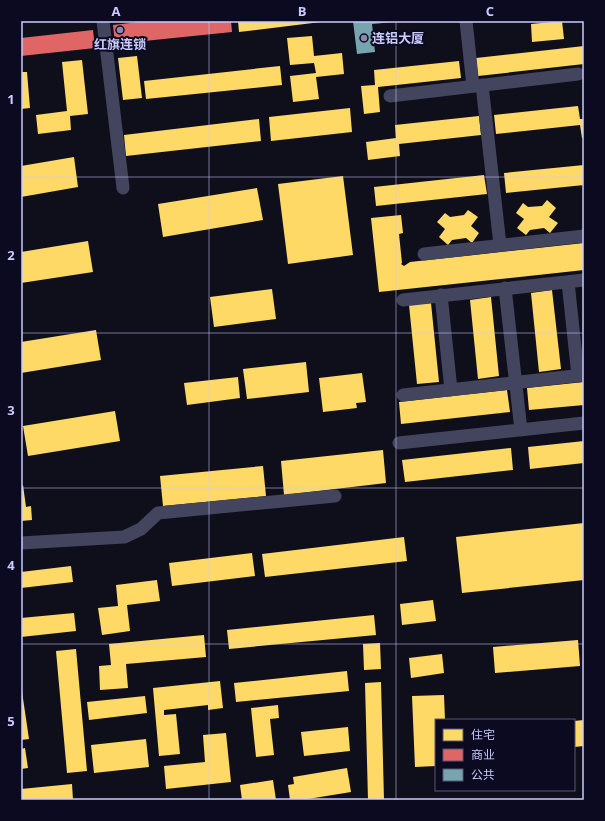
<svg xmlns="http://www.w3.org/2000/svg" width="605" height="821" font-family="'Open Sans','Noto Sans SC',sans-serif">
	<rect width="100%" height="100%" fill="#0f0f1b"/>
	<path fill="#ffd966" d="M 238,21 L 321,21 L 321,22 L 239,32 Z
		M 562,21 L 564,39 L 532,42 L 531,24 Z
		M 312,36 L 314,56 L 342,53 L 344,74 L 316,77 L 319,99 L 293,102 L 290,76 L 316,73 L 314,63 L 290,65 L 287,38 Z
		M 584,46 L 584,64 L 478,76 L 476,58 Z
		M 137,56 L 142,98 L 123,100 L 118,58 Z
		M 82,60 L 88,114 L 70,116 L 71,130 L 38,134 L 36,115 L 67,111 L 62,62 Z
		M 459,61 L 461,78 L 378,87 L 380,112 L 364,114 L 361,86 L 375,85 L 374,70 Z
		M 280,66 L 282,85 L 146,99 L 144,81 Z
		M 21,72 L 27,72 L 30,108 L 21,109 Z
		M 578,106 L 580,119 L 584,119 L 584,138 L 582,138 L 580,125 L 496,134 L 494,115 Z
		M 350,108 L 352,132 L 271,141 L 269,117 Z
		M 479,116 L 481,135 L 399,144 L 400,156 L 368,160 L 366,142 L 396,138 L 395,125 Z
		M 259,119 L 261,141 L 126,156 L 124,135 Z
		M 74,157 L 78,187 L 21,197 L 21,166 Z
		M 584,165 L 584,185 L 506,193 L 504,173 Z
		M 484,175 L 487,194 L 376,206 L 374,187 Z
		M 343,176 L 353,255 L 288,264 L 278,184 Z
		M 257,188 L 263,220 L 163,237 L 158,204 Z
		M 547,200 L 556,208 L 549,217 L 558,223 L 550,233 L 544,228 L 530,230 L 526,235 L 517,228 L 524,219 L 516,213 L 523,203 L 528,207 L 542,206 Z
		M 468,210 L 478,217 L 471,226 L 479,233 L 472,243 L 466,238 L 452,240 L 448,245 L 439,237 L 445,229 L 437,222 L 445,213 L 450,217 L 464,215 Z
		M 401,215 L 403,233 L 399,234 L 402,263 L 401,264 L 404,266 L 410,262 L 584,243 L 584,270 L 379,292 L 371,218 Z
		M 88,241 L 93,272 L 21,283 L 21,252 Z
		M 272,289 L 276,319 L 214,327 L 210,297 Z
		M 552,290 L 561,369 L 539,372 L 531,293 Z
		M 491,297 L 499,376 L 478,379 L 470,300 Z
		M 431,303 L 439,382 L 417,384 L 409,305 Z
		M 96,330 L 101,360 L 21,373 L 21,342 Z
		M 306,362 L 309,392 L 247,399 L 243,369 Z
		M 362,373 L 366,402 L 356,403 L 357,408 L 323,412 L 319,378 Z
		M 238,377 L 240,398 L 187,405 L 184,383 Z
		M 584,382 L 584,405 L 529,410 L 527,388 Z
		M 507,390 L 510,412 L 401,424 L 399,402 Z
		M 115,411 L 120,441 L 28,456 L 23,426 Z
		M 584,441 L 584,463 L 530,469 L 528,447 Z
		M 511,448 L 513,470 L 405,482 L 402,460 Z
		M 383,450 L 386,483 L 284,495 L 281,461 Z
		M 263,466 L 266,496 L 163,506 L 160,476 Z
		M 23,485 L 26,507 L 31,506 L 32,520 L 21,521 L 21,486 Z
		M 584,523 L 584,580 L 462,593 L 456,537 Z
		M 404,537 L 407,561 L 265,577 L 262,554 Z
		M 252,553 L 255,576 L 172,586 L 169,563 Z
		M 71,566 L 73,582 L 21,588 L 21,572 Z
		M 157,580 L 160,601 L 127,605 L 130,631 L 102,635 L 98,608 L 118,606 L 116,585 Z
		M 433,600 L 436,621 L 402,625 L 400,604 Z
		M 74,613 L 76,631 L 21,637 L 21,618 Z
		M 374,615 L 376,635 L 229,649 L 227,630 Z
		M 204,635 L 206,657 L 126,664 L 128,688 L 100,690 L 99,666 L 111,665 L 109,644 Z
		M 578,640 L 580,666 L 495,673 L 493,647 Z
		M 380,643 L 381,669 L 364,670 L 363,644 Z
		M 76,649 L 87,771 L 67,773 L 56,651 Z
		M 442,654 L 444,673 L 411,678 L 409,658 Z
		M 347,671 L 349,691 L 236,702 L 234,683 Z
		M 220,681 L 223,708 L 208,710 L 208,705 L 164,710 L 164,715 L 176,714 L 180,754 L 159,756 L 153,688 Z
		M 381,682 L 384,800 L 368,800 L 365,683 Z
		M 21,685 L 29,739 L 21,740 Z
		M 444,695 L 445,720 L 436,720 L 436,766 L 415,767 L 412,696 Z
		M 145,696 L 147,713 L 89,720 L 87,702 Z
		M 278,705 L 279,718 L 270,719 L 274,755 L 256,757 L 251,708 Z
		M 584,720 L 584,746 L 574,747 L 574,721 Z
		M 348,727 L 350,751 L 304,756 L 301,732 Z
		M 226,733 L 231,782 L 166,789 L 164,766 L 205,762 L 203,735 Z
		M 146,739 L 149,767 L 94,773 L 91,745 Z
		M 25,748 L 28,768 L 21,769 L 21,749 Z
		M 347,768 L 351,792 L 308,799 L 309,800 L 290,800 L 288,785 L 294,784 L 293,777 Z
		M 273,780 L 276,800 L 242,800 L 240,785 Z
		M 72,784 L 73,800 L 21,800 L 21,789 Z"/>
	<path fill="#e06666" d="M 147,21 L 231,21 L 232,32 L 115,44 L 113,25 Z
		M 93,30 L 95,48 L 21,56 L 21,38 Z"/>
	<path fill="#76a5af" d="M 353,21 L 393,21 L 394,22 L 372,24 L 375,52 L 357,54 Z"/>
	<g fill="none" stroke-linecap="round" stroke-linejoin="round">
		<path stroke="#42455d" stroke-width="13" d="M 103,21 L 123,188
			M 466,21 L 473,86
			M 482,85 L 500,245
			M 390,96 L 578,74
			M 424,254 L 584,236
			M 568,282 L 578,376
			M 505,288 L 521,430
			M 441,295 L 451,390
			M 403,300 L 584,280
			M 403,395 L 584,375
			M 399,443 L 584,423
			M 21,543 L 124,537 L 141,529 L 158,513 L 335,496"/>
	</g>
	<path fill="none" stroke="#c9cbff" stroke-width="1" stroke-opacity="0.55" d="M 209,21 L 209,800M 396,21 L 396,800M 21,177 L 584,177M 21,333 L 584,333M 21,488 L 584,488M 21,644 L 584,644"/>
	<g fill="#8889af" stroke="#0b0a20" stroke-width="1.5">
		<circle cx="120" cy="30" r="4"/>
		<circle cx="364" cy="38" r="4"/>
	</g>
	<g text-anchor="middle" stroke-width="4" stroke-linejoin="round" paint-order="stroke">
		<g font-size="13" font-weight="bold" fill="#c9cbff" stroke="#0b0a20" text-anchor="start">
			<text x="372" y="43">连铝大厦</text>
			<text x="120" y="49" text-anchor="middle">红旗连锁</text>
		</g>
	</g>
	<rect width="605" height="821" fill="none" stroke="#0b0a20" stroke-width="44"/>
	<rect x="435" y="719" width="140" height="72" fill="#0b0a20" stroke="#575779"/>
	<rect x="443" y="729" width="20" height="12" fill="#ffd966" stroke="#575779"/>
	<text x="471" y="739" font-size="12" fill="#c9cbff">住宅</text>
	<rect x="443" y="749" width="20" height="12" fill="#e06666" stroke="#575779"/>
	<text x="471" y="759" font-size="12" fill="#c9cbff">商业</text>
	<rect x="443" y="769" width="20" height="12" fill="#76a5af" stroke="#575779"/>
	<text x="471" y="779" font-size="12" fill="#c9cbff">公共</text>
	<rect x="22" y="22" width="561" height="777" fill="none" stroke="#c9cbff" stroke-width="1.5"/>
	<g font-size="13" text-anchor="middle" font-weight="bold" fill="#c9cbff">
		<text x="116" y="16">A</text>
		<text x="302" y="16">B</text>
		<text x="490" y="16">C</text>
		<text x="11" y="104">1</text>
		<text x="11" y="260">2</text>
		<text x="11" y="415">3</text>
		<text x="11" y="570">4</text>
		<text x="11" y="726">5</text>
	</g>
</svg>
